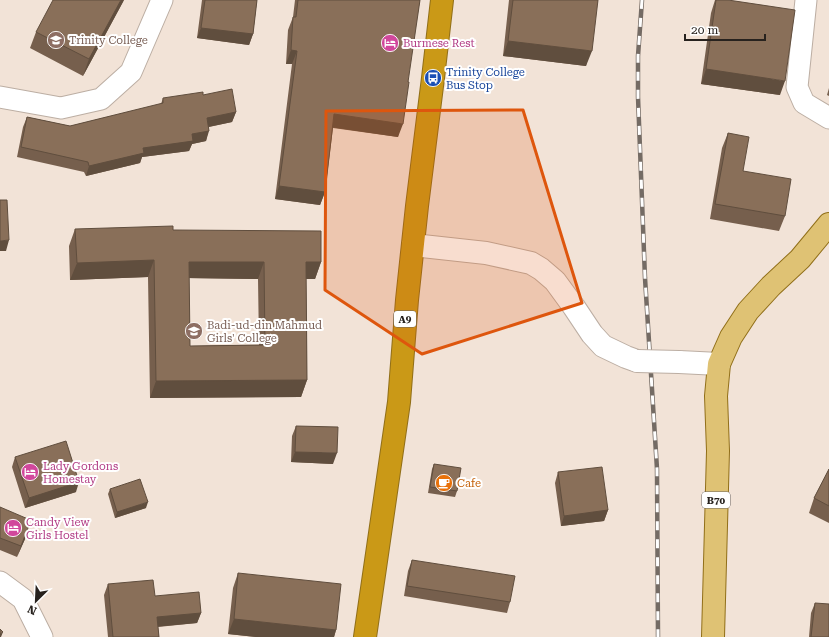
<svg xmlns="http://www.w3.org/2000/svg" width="829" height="637" font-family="'Roboto Serif',serif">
	<rect width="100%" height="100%" fill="#f2e3d7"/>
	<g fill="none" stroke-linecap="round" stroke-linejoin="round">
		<defs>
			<path id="street" d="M 806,0 L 797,87 L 804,103 L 829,118
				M 0,97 L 61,108 L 101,99 L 131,72 L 162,0
				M 0,582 L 23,599 L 42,637"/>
			<path id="secondary" d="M 413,245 L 486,253 L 531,263 L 541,269 L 555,281 L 574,307 L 592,334 L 603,346 L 626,357 L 637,361
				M 679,362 L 719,364"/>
			<path id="primary" d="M 713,637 L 718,451 L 716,396 L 719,364 L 731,337 L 748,311 L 771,286 L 800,259 L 829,224"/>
			<path id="highway" d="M 365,637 L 399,402 L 407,300 L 417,206 L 433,78 L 442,0"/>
		</defs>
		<use href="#street" stroke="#bcaea3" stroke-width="23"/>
		<use href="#secondary" stroke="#bcaea3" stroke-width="24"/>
		<use href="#primary" stroke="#916f19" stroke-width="24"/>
		<use href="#highway" stroke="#916f19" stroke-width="24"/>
		<use href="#street" stroke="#fff" stroke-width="21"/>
		<use href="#secondary" stroke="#fff" stroke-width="22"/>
		<use href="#primary" stroke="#dfc274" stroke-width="22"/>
		<use href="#highway" stroke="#ca9917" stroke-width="22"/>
		<defs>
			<path id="rail" d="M 642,0 L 638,56 L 638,97 L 645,278 L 657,469 L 658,637"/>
		</defs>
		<use href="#rail" stroke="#746b64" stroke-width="4.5"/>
		<use href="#rail" stroke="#fff" stroke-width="3" stroke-dasharray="9" stroke-linecap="butt"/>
		<defs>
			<path id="secondary-bridge" d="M 637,361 L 679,362"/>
		</defs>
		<use href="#secondary-bridge" stroke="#bcaea3" stroke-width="24" stroke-linecap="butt"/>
		<use href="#secondary-bridge" stroke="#fff" stroke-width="22"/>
	</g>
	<path fill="#765f4d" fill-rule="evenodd" d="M 124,0 L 83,76 L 30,48 L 36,32 Z
		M 202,0 L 257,0 L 253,34 L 249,45 L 197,38 Z
		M 295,0 L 420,0 L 398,137 L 333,128 L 325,192 L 320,205 L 275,199 L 292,64 L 286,64 L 288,30 L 293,17 Z
		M 509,0 L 598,0 L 586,66 L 503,56 Z
		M 715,0 L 728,0 L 780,95 L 701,84 L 711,13 Z
		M 829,88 L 829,96 L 827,95 Z
		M 163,98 L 236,112 L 232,122 L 209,127 L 206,141 L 192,144 L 189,151 L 142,157 L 140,163 L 86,176 L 84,172 L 17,157 L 23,127 L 27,117 L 70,126 L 161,104 Z
		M 728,133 L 743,171 L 785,216 L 779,231 L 710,219 L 722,148 Z
		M 75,229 L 173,230 L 321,262 L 315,279 L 306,279 L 307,380 L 301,397 L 150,398 L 148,277 L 70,280 L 69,246 ZM 189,278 L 258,279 L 259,345 L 190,346 Z
		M 296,426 L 333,464 L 291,462 L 292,436 Z
		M 15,457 L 76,492 L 25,508 L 12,467 Z
		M 434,464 L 457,491 L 455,497 L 428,493 L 432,469 Z
		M 829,469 L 829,523 L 809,513 L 814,498 Z
		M 558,472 L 608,510 L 604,521 L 561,526 L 555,483 Z
		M 110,489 L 146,508 L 115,518 L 108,494 Z
		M 0,507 L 25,539 L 17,557 L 0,550 Z
		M 412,560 L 510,602 L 507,613 L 404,596 L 408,571 Z
		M 238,573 L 336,630 L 334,637 L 256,637 L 228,634 L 233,588 Z
		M 108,584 L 155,596 L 201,613 L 197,623 L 158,627 L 159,637 L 108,637 L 104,595 Z
		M 815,603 L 829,637 L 809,637 L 811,613 Z"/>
	<path fill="#604e3e" d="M 121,0 L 124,0 L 83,76 L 89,59 Z
		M 201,28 L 253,34 L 249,45 L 197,38 Z
		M 508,41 L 592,51 L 586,66 L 503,56 Z
		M 291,50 L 297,51 L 292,64 L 286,64 Z
		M 706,69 L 785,81 L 780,95 L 701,84 Z
		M 236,112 L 232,122 L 203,128 L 207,118 Z
		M 334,114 L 403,124 L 398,137 L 330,127 Z
		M 209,131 L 206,141 L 192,144 L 189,151 L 142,157 L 140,163 L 86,176 L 89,166 L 143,148 L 192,134 Z
		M 279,186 L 325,192 L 320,205 L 275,199 Z
		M 9,240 L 6,251 L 0,251 L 0,241 Z
		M 154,260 L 148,277 L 70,280 L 77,263 Z
		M 189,262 L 264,262 L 258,279 L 183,278 Z
		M 306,262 L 321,262 L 315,279 L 300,279 Z
		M 307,380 L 301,397 L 150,398 L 156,381 Z
		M 295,452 L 337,453 L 333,464 L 291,462 Z
		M 79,482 L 76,492 L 25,508 L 29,498 Z
		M 148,502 L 146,508 L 115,518 L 117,512 Z
		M 608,510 L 604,521 L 561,526 L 564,516 Z
		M 28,528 L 25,539 L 17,557 L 21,546 Z
		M 201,613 L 197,623 L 153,627 L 157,617 Z
		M 234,619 L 336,630 L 334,637 L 256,637 L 228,634 Z
		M 3,632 L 1,637 L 0,637 L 0,634 Z"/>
	<path fill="#896f59" stroke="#604e3e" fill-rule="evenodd" d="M 53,0 L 121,0 L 89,59 L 36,32 Z
		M 205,0 L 257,0 L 253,34 L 201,28 Z
		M 298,0 L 420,0 L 408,82 L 409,82 L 403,124 L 334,114 L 325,192 L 279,186 L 297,51 L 291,50 L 293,17 L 296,17 Z
		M 513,0 L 598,0 L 592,51 L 508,41 Z
		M 716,0 L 728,0 L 795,10 L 785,81 L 706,69 Z
		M 232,89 L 236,112 L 207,118 L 209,131 L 192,134 L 193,141 L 143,148 L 144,153 L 89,166 L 88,162 L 21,147 L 27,117 L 70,126 L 163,103 L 163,98 L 203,92 L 203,95 Z
		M 728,133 L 749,137 L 743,171 L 791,179 L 785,216 L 715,204 Z
		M 0,200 L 7,200 L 9,240 L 0,241 Z
		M 173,226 L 173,230 L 321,231 L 321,262 L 306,262 L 307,380 L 156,381 L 154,260 L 77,263 L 75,229 ZM 189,262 L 264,262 L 265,345 L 190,346 Z
		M 296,426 L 338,427 L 337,453 L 295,452 Z
		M 66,441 L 79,482 L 29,498 L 15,457 Z
		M 434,464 L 461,468 L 457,491 L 430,487 Z
		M 602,467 L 608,510 L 564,516 L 558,472 Z
		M 829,469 L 829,506 L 814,498 Z
		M 140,479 L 148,502 L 117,512 L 110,489 Z
		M 0,507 L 28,519 L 28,528 L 21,546 L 0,538 Z
		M 412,560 L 515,576 L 510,602 L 407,586 Z
		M 238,573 L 341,584 L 336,630 L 234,619 Z
		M 153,580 L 155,596 L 199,592 L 201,613 L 157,617 L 159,637 L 113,637 L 108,584 Z
		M 815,603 L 829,604 L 829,637 L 811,637 Z
		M 0,629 L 3,632 L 0,634 Z"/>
	<path fill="#de560d" fill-opacity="0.2" stroke="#de560d" stroke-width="3" stroke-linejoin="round" d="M 523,110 L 582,303 L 422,354 L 325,290 L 326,111 Z"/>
	<defs>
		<symbol id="school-disc" viewBox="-11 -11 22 22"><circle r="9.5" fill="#8d6e63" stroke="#fff"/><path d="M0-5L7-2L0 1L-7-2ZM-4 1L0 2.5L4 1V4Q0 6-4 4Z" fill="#fff"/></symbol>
		<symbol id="hotel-disc" viewBox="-11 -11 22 22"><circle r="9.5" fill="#d1479c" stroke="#fff"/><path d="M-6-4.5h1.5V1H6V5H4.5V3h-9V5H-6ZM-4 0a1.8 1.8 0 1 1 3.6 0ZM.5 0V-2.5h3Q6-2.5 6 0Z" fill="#fff"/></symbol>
		<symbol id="bus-disc" viewBox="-11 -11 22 22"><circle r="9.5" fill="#1a4fb4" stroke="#fff"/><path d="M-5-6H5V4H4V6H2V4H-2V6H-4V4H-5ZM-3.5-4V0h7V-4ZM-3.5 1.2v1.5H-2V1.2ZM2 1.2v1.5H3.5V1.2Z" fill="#fff"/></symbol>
		<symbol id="cafe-disc" viewBox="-11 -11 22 22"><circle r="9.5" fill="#e8710a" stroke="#fff"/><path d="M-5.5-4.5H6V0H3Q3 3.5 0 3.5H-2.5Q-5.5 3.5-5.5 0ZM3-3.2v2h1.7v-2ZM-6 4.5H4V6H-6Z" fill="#fff"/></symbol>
	</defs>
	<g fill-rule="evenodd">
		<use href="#school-disc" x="46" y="30" width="20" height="20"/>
		<use href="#hotel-disc" x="380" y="33" width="20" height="20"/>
		<use href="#bus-disc" x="423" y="68" width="20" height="20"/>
		<use href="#school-disc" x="184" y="321" width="20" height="20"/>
		<use href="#hotel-disc" x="20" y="462" width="20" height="20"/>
		<use href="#cafe-disc" x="434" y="473" width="20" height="20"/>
		<use href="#hotel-disc" x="3" y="518" width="20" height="20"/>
	</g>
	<g text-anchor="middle" stroke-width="4" stroke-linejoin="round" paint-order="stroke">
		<g fill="#fff" stroke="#686462" stroke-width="1">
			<rect x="394" y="311" width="22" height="16" rx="3"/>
			<rect x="702" y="492" width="28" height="16" rx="3"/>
		</g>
		<g font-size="10" font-weight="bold" fill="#27221e">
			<text x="405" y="323">A9</text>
			<text x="716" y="504">B70</text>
		</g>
		<g font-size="11" fill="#785e54" stroke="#fff" text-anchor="start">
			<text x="69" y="44">Trinity College</text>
			<text x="207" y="329">Badi-ud-din Mahmud<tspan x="207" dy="13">Girls' College</tspan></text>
		</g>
		<g font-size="11" fill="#b23c85" stroke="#fff" text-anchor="start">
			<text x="403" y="47">Burmese Rest</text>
			<text x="43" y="470">Lady Gordons<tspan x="43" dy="13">Homestay</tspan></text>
			<text x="26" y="526">Candy View<tspan x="26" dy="13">Girls Hostel</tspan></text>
		</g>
		<g font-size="11" fill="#164399" stroke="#fff" text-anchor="start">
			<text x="446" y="76">Trinity College<tspan x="446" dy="13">Bus Stop</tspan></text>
		</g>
		<g font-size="11" fill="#c56008" stroke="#fff" text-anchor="start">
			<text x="457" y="487">Cafe</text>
		</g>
	</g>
	<g transform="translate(36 601) rotate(204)" stroke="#ffffff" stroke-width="3" paint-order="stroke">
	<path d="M0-3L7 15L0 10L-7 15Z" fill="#27221e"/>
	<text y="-6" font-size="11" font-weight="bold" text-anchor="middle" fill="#27221e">N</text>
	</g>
	<path d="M685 34v6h80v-6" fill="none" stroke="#27221e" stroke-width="2"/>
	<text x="691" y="34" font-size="12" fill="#27221e" stroke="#ffffff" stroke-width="3" paint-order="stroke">20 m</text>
</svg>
